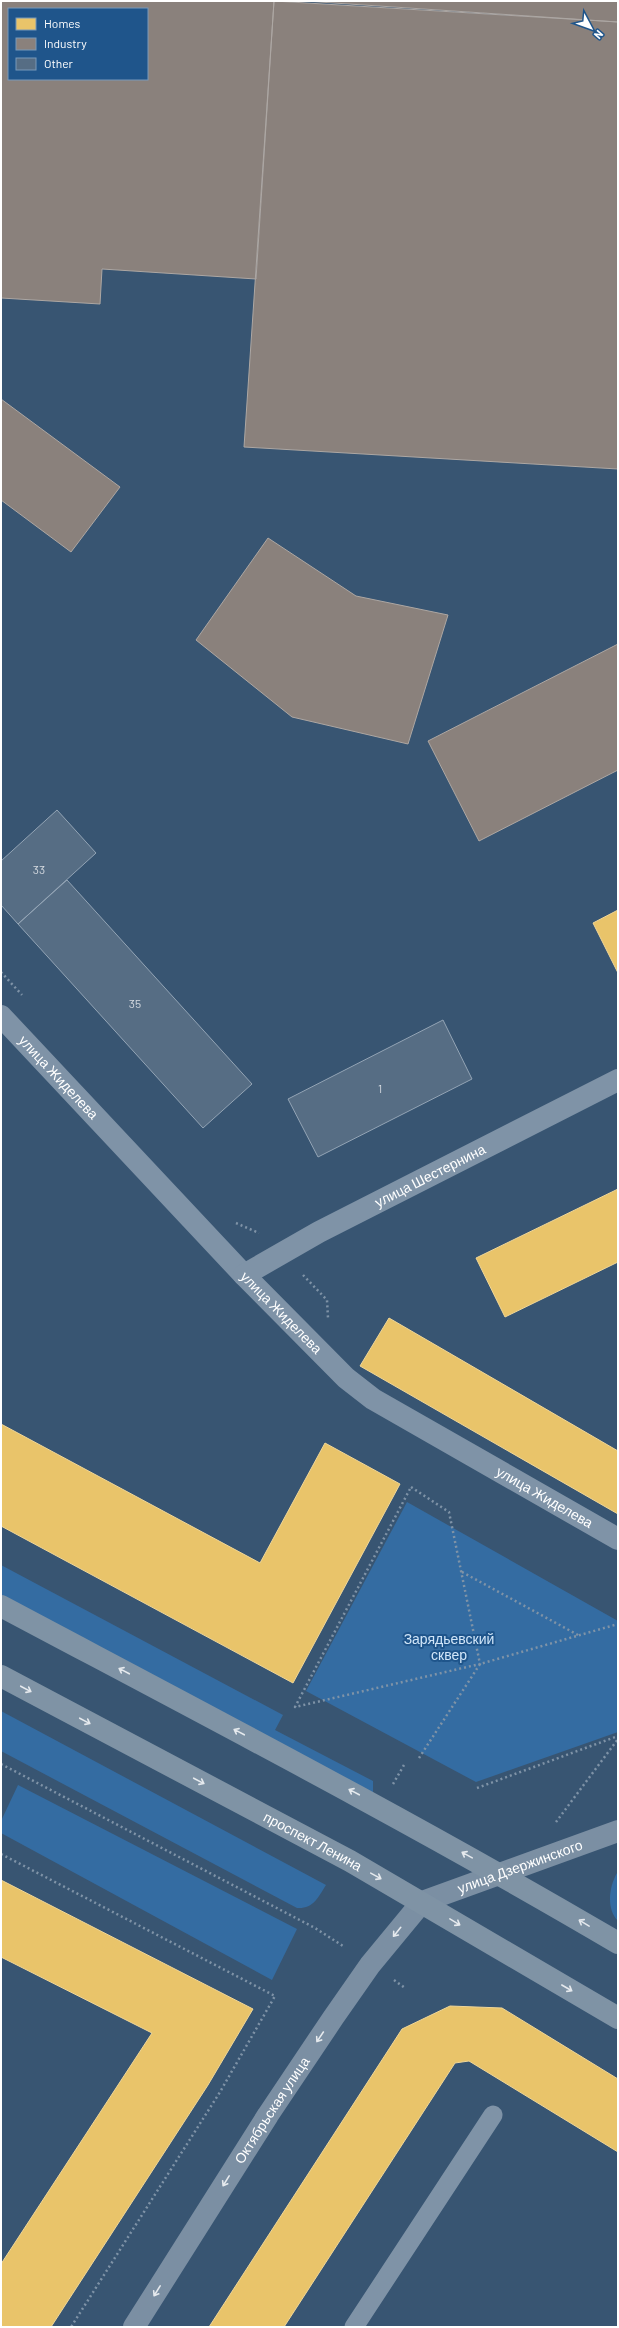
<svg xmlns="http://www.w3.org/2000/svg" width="619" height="2328" font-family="Barlow,sans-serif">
	<rect width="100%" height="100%" fill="#385572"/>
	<path fill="#346ca2" d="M 407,1502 L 618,1621 L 618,1732 L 476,1782 L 306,1691 Z
		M 1,1565 L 283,1715 L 275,1730 L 373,1781 L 373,1794 L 1,1596 Z
		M 1,1711 L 326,1885 C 318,1898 313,1909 297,1908 L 1,1751 Z
		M 18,1785 L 297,1929 L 272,1980 L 1,1833 L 1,1821 Z
		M 617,1873 L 618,1873 L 618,1921 C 606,1909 609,1887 617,1873 Z"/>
	<path fill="#e9c46a" stroke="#f0d697" d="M 618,910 L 618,973 L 593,923 Z
		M 618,1189 L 618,1262 L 505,1317 L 476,1258 Z
		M 389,1318 L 618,1451 L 618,1514 L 360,1366 Z
		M 1,1424 L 260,1563 L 325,1443 L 400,1484 L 293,1683 L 1,1526 Z
		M 1,1880 L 253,2009 L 208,2085 L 51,2327 L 1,2327 L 1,2264 L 152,2033 L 1,1957 Z
		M 450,2006 L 502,2008 L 618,2079 L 618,2152 L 469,2061 L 455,2063 L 284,2327 L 209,2327 L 402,2029 Z"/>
	<path fill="#8a817c" stroke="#ada7a3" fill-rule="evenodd" d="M 1,1 L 274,1 L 256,279 L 102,269 L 100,304 L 1,298 ZM 9,9 L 147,9 L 147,79 L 9,79 Z
		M 274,1 L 618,22 L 618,469 L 244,447 Z
		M 304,1 L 618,1 L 618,22 Z
		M 1,399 L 120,487 L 71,552 L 1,500 Z
		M 268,538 L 356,596 L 448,615 L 408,744 L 292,717 L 196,640 Z
		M 618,644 L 618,770 L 479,841 L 428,741 Z"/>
	<path fill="#566d84" stroke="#93a4b5" d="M 57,810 L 96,853 L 18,924 L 1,905 L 1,861 Z
		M 67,880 L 252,1084 L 203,1128 L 18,924 Z
		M 443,1020 L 472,1079 L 318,1157 L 288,1099 Z"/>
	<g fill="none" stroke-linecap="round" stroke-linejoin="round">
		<path stroke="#7f93a7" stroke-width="2.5" stroke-dasharray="2 3" stroke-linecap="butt" d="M 1,972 L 22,995
			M 236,1223 L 259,1233
			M 303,1275 L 327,1300 L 328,1318
			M 411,1487 L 449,1512 L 480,1664 L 295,1707 Z
			M 462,1572 L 578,1635
			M 419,1758 L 480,1664 L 618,1624
			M 1,1764 L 315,1928 L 343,1946
			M 393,1784 L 404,1765
			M 477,1788 L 618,1736
			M 556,1822 L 618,1739
			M 1,1854 L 275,1996 L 220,2092 L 71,2327
			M 394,1980 L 405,1988"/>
		<path stroke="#7f93a7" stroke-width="19" d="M 354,2327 L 493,2115"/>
		<g stroke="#7f93a7" stroke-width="22">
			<path id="s1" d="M 1,1016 L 244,1275 L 346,1378 L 373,1399 L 618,1539"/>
			<path id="s2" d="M 244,1275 L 319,1232 L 618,1080"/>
		</g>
		<path stroke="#7b8fa3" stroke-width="22" id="s3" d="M 134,2327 L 268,2115 L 333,2018 L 370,1965 L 422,1902 L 618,1831"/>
		<g stroke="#7f93a5" stroke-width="22">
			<path d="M 1,1606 C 208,1716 416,1824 618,1943"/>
			<path id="s4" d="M 1,1676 L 350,1861 L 618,2018"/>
		</g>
	</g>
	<defs><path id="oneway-shaft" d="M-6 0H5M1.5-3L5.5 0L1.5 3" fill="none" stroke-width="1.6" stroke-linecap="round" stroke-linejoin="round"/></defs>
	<g stroke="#e5e9ed">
		<use href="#oneway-shaft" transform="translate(124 1671) rotate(-152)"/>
		<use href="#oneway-shaft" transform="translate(26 1689) rotate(28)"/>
		<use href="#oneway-shaft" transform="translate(85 1721) rotate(28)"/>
		<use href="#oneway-shaft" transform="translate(239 1732) rotate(-152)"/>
		<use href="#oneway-shaft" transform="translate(199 1781) rotate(28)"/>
		<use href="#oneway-shaft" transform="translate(354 1792) rotate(-152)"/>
		<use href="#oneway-shaft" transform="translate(467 1855) rotate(-151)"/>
		<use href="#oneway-shaft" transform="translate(376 1876) rotate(29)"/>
		<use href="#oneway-shaft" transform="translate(455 1922) rotate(31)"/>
		<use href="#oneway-shaft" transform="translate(584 1923) rotate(-149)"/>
		<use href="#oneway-shaft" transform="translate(397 1932) rotate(129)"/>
		<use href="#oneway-shaft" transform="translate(567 1988) rotate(30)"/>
		<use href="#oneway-shaft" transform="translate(320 2037) rotate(124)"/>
		<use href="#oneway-shaft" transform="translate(226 2181) rotate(122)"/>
		<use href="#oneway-shaft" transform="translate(157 2291) rotate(122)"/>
	</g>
	<g text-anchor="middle" stroke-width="4" stroke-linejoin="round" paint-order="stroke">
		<g font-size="12" fill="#d5dae0">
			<text x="39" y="874">33</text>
			<text x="135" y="1008">35</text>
			<text x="380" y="1093">1</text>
		</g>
		<g font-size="14" fill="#fff" stroke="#1f558b">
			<text dy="5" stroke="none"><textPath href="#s1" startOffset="84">улица Жиделева</textPath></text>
			<text dy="5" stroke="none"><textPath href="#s2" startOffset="211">улица Шестернина</textPath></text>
			<text dy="5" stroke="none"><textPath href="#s1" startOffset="408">улица Жиделева</textPath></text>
			<text dy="5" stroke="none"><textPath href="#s1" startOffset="732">улица Жиделева</textPath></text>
			<text dy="5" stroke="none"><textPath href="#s4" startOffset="353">проспект Ленина</textPath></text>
			<text dy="5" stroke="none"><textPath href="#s3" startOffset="618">улица Дзержинского</textPath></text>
			<text dy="5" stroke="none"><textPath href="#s3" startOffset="257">Октябрьская улица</textPath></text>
		</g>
		<g font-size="14" fill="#d1e6f9" stroke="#1f558b">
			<text x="449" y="1644">Зарядьевский<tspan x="449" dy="16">сквер</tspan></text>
		</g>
	</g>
	<rect width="619" height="2328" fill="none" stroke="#ffffff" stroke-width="4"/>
	<rect x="8" y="8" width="140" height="72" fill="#1f558b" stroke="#7999b9"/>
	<rect x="16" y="18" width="20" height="12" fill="#e9c46a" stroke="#7999b9"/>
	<text x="44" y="28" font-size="12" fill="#ffffff">Homes</text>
	<rect x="16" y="38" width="20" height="12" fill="#8a817c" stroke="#7999b9"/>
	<text x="44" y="48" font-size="12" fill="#ffffff">Industry</text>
	<rect x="16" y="58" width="20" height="12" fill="#566d84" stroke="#7999b9"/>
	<text x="44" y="68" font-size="12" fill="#ffffff">Other</text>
	<g transform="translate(591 28) rotate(131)" stroke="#1f558b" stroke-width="3" paint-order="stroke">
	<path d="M0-3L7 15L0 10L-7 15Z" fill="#ffffff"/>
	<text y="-6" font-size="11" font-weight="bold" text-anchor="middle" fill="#ffffff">N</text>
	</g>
</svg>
